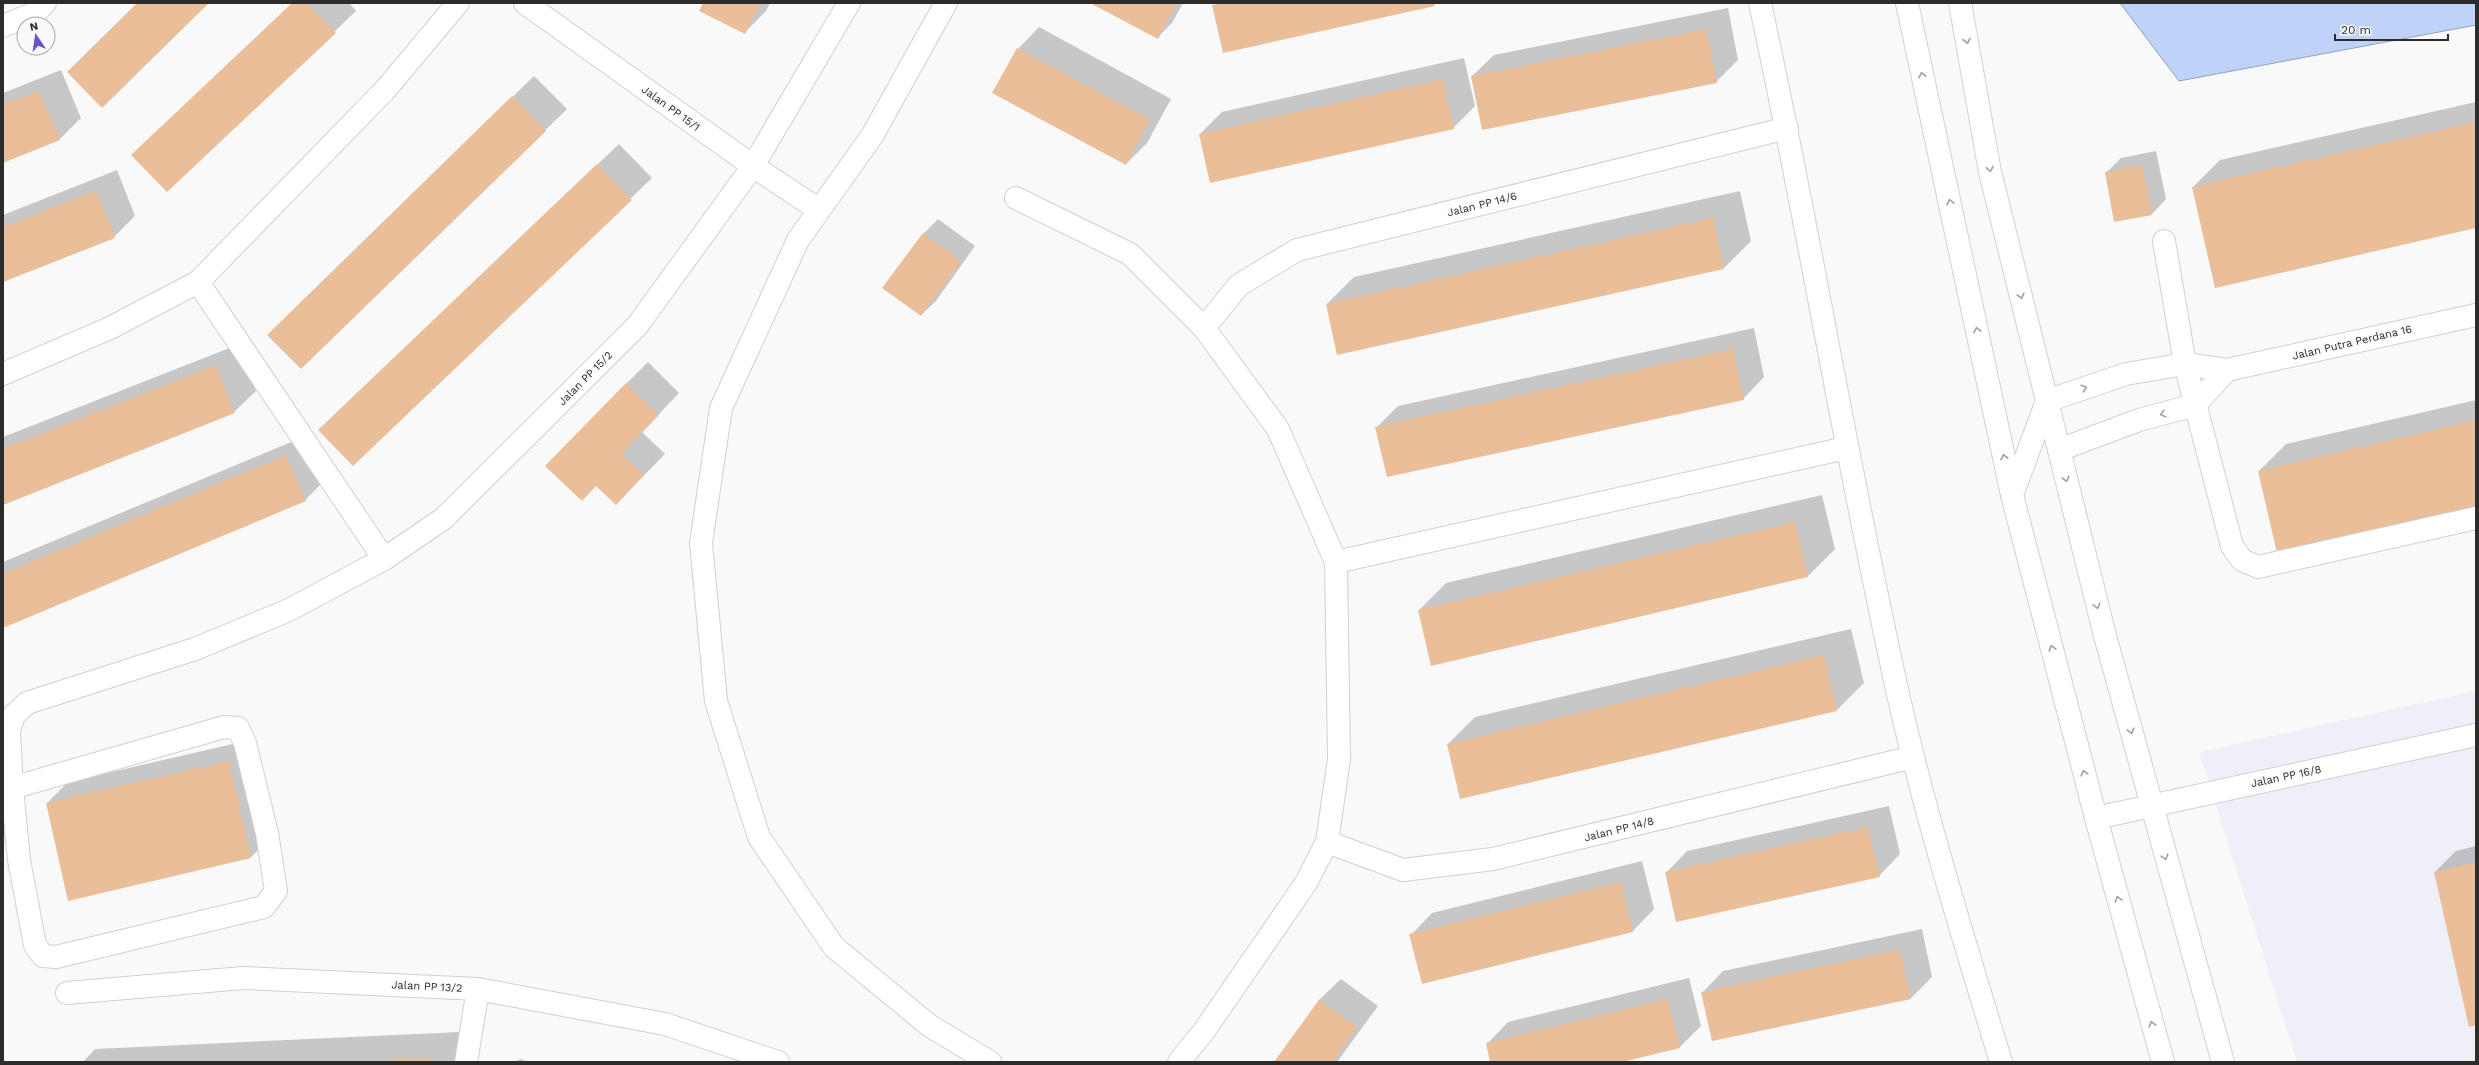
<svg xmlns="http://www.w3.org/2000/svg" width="2479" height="1065" font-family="'Work Sans',sans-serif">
	<rect width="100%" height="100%" fill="#f9f9fa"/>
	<path fill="#efeff8" d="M 2476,691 L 2476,1062 L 2297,1062 L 2199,752 Z"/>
	<path fill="#bfd2f8" stroke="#93a0bb" d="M 2120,3 L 2476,3 L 2476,25 L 2179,81 Z"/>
	<path fill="#0003" d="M 293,3 L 349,3 L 356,11 L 167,191 Z
		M 704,3 L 770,3 L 766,11 L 745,32 Z
		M 1092,3 L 1183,3 L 1172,23 L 1157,38 Z
		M 1728,8 L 1738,60 L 1716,82 L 1472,76 L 1494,55 Z
		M 1039,27 L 1171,99 L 1147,143 L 1126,164 L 1018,49 Z
		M 1464,58 L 1475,106 L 1453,128 L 1200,134 L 1222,112 Z
		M 61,70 L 81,118 L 59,140 L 3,162 L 3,93 Z
		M 534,76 L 567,109 L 301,368 L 290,314 Z
		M 2476,102 L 2476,227 L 2193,187 L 2220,160 Z
		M 619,144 L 652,178 L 353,464 L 341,409 Z
		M 2156,151 L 2166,199 L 2152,214 L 2106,173 L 2121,158 Z
		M 117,170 L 135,216 L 114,237 L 3,281 L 3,215 Z
		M 1740,191 L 1751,241 L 1724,268 L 1338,354 L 1327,304 L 1354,277 Z
		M 938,219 L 975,246 L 936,301 L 921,315 L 924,233 Z
		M 1754,328 L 1764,377 L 1743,399 L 1377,427 L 1398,406 Z
		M 237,345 L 256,391 L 234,412 L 3,504 L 3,437 Z
		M 648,362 L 679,393 L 642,432 L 665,454 L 616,504 L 626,384 Z
		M 2476,400 L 2476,510 L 2259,471 L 2286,444 Z
		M 308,435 L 326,479 L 305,500 L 3,627 L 3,562 Z
		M 1822,495 L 1835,549 L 1808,576 L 1431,664 L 1419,610 L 1446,583 Z
		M 1851,629 L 1864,683 L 1837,710 L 1461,798 L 1448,744 L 1475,717 Z
		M 250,740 L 272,836 L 251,857 L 47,803 L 68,782 Z
		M 1889,806 L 1900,854 L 1879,876 L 1666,873 L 1687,851 Z
		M 2476,846 L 2476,1024 L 2435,872 L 2456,851 Z
		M 1642,861 L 1654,909 L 1633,931 L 1423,982 L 1411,935 L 1432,913 Z
		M 1922,929 L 1932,977 L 1911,998 L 1702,993 L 1723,971 Z
		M 1689,978 L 1701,1026 L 1680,1047 L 1618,1062 L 1491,1062 L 1487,1044 L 1508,1022 Z
		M 1341,979 L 1378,1006 L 1337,1062 L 1275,1062 L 1319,1000 Z
		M 460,1032 L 461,1062 L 83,1062 L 95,1049 Z
		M 520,1059 L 529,1062 L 516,1062 Z"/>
	<path fill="#e9be98" d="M 137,3 L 209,3 L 102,108 L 67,72 Z
		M 292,3 L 307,3 L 336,33 L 167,192 L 131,155 Z
		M 703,3 L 761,3 L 745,34 L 699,11 Z
		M 1090,3 L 1177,3 L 1158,39 Z
		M 1223,3 L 1434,3 L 1435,6 L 1223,53 L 1212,5 Z
		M 1706,29 L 1717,83 L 1482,130 L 1471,76 Z
		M 1017,48 L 1150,120 L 1126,165 L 992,93 Z
		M 1443,79 L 1454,129 L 1210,183 L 1199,134 Z
		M 39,91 L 60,140 L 3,163 L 3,105 Z
		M 512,96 L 546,131 L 301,369 L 267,335 Z
		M 2476,122 L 2476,228 L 2215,288 L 2192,187 Z
		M 597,164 L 632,200 L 353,466 L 318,430 Z
		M 2142,165 L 2152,215 L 2114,222 L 2105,172 Z
		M 96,191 L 115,238 L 3,282 L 3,227 Z
		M 1713,218 L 1724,269 L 1337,355 L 1326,304 Z
		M 923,233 L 962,261 L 921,316 L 882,288 Z
		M 1733,349 L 1744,400 L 1387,477 L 1375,427 Z
		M 216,365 L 235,413 L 3,505 L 3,449 Z
		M 626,383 L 659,415 L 621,454 L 644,475 L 616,505 L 596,486 L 582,501 L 545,466 Z
		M 2476,420 L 2476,511 L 2278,557 L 2258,471 Z
		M 286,455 L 306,501 L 3,628 L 3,574 Z
		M 1795,522 L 1808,577 L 1431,666 L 1418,610 Z
		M 1824,655 L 1837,711 L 1460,799 L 1447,744 Z
		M 229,761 L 251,858 L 68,901 L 46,803 Z
		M 1868,827 L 1880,877 L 1676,922 L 1665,872 Z
		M 2476,862 L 2476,1025 L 2469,1027 L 2434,872 Z
		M 1621,882 L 1633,932 L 1422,984 L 1409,934 Z
		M 1900,950 L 1911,999 L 1712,1041 L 1701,992 Z
		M 1668,999 L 1680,1048 L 1622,1062 L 1490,1062 L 1486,1043 Z
		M 1319,1000 L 1357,1027 L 1332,1062 L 1274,1062 Z
		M 433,1058 L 433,1062 L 384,1062 L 384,1061 Z"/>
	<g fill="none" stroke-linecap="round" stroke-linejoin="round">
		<defs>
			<path id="lane" d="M 2164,241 L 2185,364 L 2232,546 L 2242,560 L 2258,567 L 2476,518
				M 12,788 L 224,727 L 238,728 L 245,743 L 267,833 L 276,891 L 264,907 L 56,957 L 43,956 L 35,945 L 19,860 L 12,788 L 9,731 L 14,715 L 27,703 L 195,649 L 289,610 L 384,559
				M 466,1062 L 478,989"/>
			<path id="street" d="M 525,3 L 753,166 L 819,210
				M 946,3 L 872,136 L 798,240 L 721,408 L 701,543 L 716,701 L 759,837 L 834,947 L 930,1026 L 990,1062
				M 1760,3 C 1810,233 1847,465 1898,694 C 1926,818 1964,940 2001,1062
				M 1907,3 L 2012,495
				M 1960,3 L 1990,172 L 2047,401 L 2126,374 L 2185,364 L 2227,370 L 2476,315
				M 3,26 L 35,13 L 45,3
				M 1016,198 L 1130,254 L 1204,328 L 1278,429 L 1336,562 L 1339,759 L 1327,842 L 1306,883 L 1204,1031 L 1179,1062
				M 198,282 L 384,559 L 443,519 L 637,326 L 753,166 L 849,3
				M 1204,328 L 1239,285 L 1297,250 L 1787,128
				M 3,374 L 110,328 L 198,282 L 385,90 L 458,3
				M 2059,450 L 2139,420 L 2195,405 L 2227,370
				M 1336,562 L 1846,448
				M 2096,818 L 2476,735
				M 1327,842 L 1403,870 L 1493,859 L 1913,757
				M 67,993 L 243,978 L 478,989 L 665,1024 L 778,1062"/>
			<path id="secondary" d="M 2047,401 L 2012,495 L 2096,818 L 2163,1062
				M 2047,401 L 2104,632 L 2223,1062"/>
		</defs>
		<use href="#lane" stroke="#d0d0d1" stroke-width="24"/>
		<use href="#street" stroke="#d0d0d1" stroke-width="24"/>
		<use href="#secondary" stroke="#d0d0d1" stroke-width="24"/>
		<use href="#lane" stroke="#fff" stroke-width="22"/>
		<use href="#street" stroke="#fff" stroke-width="22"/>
		<use href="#secondary" stroke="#fff" stroke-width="22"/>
	</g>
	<defs><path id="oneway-chevron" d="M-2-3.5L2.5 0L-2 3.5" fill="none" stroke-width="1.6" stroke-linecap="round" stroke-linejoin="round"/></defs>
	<g stroke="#a0a0a0">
		<use href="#oneway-chevron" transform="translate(1967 41) rotate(80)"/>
		<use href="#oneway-chevron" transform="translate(1922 75) rotate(-102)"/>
		<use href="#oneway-chevron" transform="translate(1990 169) rotate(79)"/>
		<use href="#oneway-chevron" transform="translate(1950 202) rotate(-102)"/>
		<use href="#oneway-chevron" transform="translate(2021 296) rotate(76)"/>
		<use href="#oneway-chevron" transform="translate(1977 330) rotate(-102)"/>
		<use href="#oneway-chevron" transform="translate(2084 388) rotate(-19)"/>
		<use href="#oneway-chevron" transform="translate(2163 414) rotate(165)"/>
		<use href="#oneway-chevron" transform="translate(2004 457) rotate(-102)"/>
		<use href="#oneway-chevron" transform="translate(2066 479) rotate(76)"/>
		<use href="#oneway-chevron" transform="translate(2097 606) rotate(76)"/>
		<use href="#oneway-chevron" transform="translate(2052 648) rotate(-105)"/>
		<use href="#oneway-chevron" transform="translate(2131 731) rotate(75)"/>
		<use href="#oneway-chevron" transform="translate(2084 773) rotate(-105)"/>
		<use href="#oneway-chevron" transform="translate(2165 857) rotate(74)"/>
		<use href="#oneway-chevron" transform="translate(2118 899) rotate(-105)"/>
		<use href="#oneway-chevron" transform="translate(2152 1024) rotate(-105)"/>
	</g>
	<g text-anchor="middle" stroke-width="3" stroke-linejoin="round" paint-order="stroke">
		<g font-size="11" fill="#2c2c2c" stroke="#f9f9fa">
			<text transform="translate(671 108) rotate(36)" y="4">Jalan PP 15/1</text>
			<text transform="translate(1482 204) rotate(-14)" y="4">Jalan PP 14/6</text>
			<text transform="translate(2352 342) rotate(-13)" y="4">Jalan Putra Perdana 16</text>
			<text transform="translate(585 378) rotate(-45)" y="4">Jalan PP 15/2</text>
			<text transform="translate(2286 776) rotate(-12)" y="4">Jalan PP 16/8</text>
			<text transform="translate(1619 829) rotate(-14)" y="4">Jalan PP 14/8</text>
			<text transform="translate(427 986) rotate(3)" y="4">Jalan PP 13/2</text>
		</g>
	</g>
	<rect width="2479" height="1065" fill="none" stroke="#2c2c2c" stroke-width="8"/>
	<g transform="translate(36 36) rotate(347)"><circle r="19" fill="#f9f9fa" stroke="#a7a7a8"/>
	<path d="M0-3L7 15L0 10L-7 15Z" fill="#6653cc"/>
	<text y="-6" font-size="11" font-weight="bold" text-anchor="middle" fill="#2c2c2c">N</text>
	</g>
	<path d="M2335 34v6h113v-6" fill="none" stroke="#2c2c2c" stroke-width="2"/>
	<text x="2341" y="34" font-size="12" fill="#2c2c2c" stroke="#f9f9fa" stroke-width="3" paint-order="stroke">20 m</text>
</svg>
